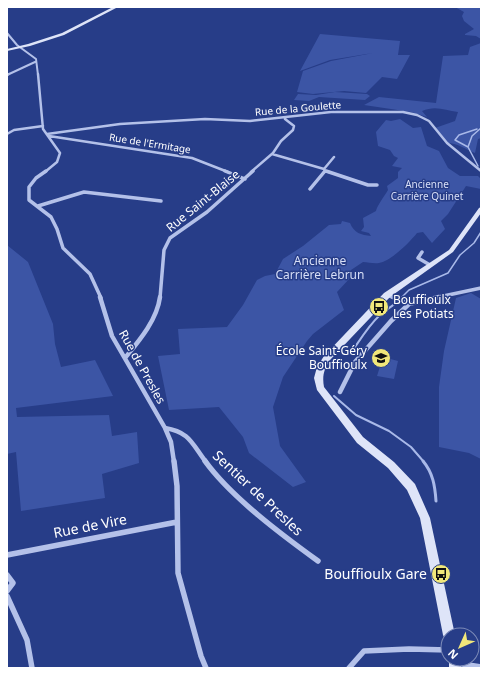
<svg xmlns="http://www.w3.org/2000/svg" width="488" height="675" font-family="'Noto Sans',sans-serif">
	<rect width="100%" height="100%" fill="#273d88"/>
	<path fill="#3c55a5" d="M 455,7 L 481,7 L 481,39 L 476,36 L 465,35 L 465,34 L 474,29 L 464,21 L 462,16 L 464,12 Z
		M 320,34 L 400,41 L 398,55 L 410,55 L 397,79 L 382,77 L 366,93 L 344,91 L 313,94 L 297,92 L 303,71 L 331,61 L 373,53 L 330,60 L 300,71 Z
		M 481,43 L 481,138 L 478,139 L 475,153 C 465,149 457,143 447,143 L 435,128 L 455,121 L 458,112 C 445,110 435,105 422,111 L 427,117 L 411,112 L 364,105 L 379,97 L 436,103 L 443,56 L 468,55 L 470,47 Z
		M 335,92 L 367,94 L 370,96 L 365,100 L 319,97 L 309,101 L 294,100 L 298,94 L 316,95 Z
		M 400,119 L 413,128 L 421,127 L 427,146 L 439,151 L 448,168 L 460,176 L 478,176 L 481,179 L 481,189 L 466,186 L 448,214 L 441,221 L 445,229 L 432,243 L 423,232 L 417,233 C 410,242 391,261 379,263 C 374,264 368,262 363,262 L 351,270 L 351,277 L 337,292 L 344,310 L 313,334 L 307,341 L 283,377 L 273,407 L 280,446 L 306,482 L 293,487 L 249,453 L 243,437 L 219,407 L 169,410 L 158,356 L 180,354 L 178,329 L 227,327 L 243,305 L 257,280 L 265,276 L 275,274 L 283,259 L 303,246 L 329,225 L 341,224 L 342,221 L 350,223 C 354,233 361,235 371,236 L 369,233 L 361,231 L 364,227 L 363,218 L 376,211 C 377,206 385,195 388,190 L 387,186 L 398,178 L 398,172 L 402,168 L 392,166 L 398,158 L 394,156 L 390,150 L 378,146 L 376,132 L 386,120 L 391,121 Z
		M 7,245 L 28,262 L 53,324 L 55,344 L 61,367 L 95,360 L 113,396 L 16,408 L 17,417 L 109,415 L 112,436 L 137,432 L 139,463 L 102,474 L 105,498 L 21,511 L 16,452 L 7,454 Z
		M 471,293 L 481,299 L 481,459 L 469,453 L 439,447 L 439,387 L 444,351 L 456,298 Z
		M 383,357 L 398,361 L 394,379 L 377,376 Z"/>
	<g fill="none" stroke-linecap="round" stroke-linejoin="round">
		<path stroke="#a9b9e9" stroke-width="1.5" d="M 468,147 L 455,140 L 459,135 L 477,129
			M 478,166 L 468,147 L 472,136 L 481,128
			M 401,298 L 409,290 L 448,273 L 460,255 L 474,243 L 481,232"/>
		<path stroke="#a9b9e9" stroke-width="2" d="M 351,353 C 360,340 368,326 380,315 C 387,309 395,305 402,297
			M 334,396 L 356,415 L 389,431 L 411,447 L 424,462"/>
		<path stroke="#a9b9e9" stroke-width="3" d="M 423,461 C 433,473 435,486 436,501"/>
		<path stroke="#b4c1e9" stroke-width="2" d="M 7,33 L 17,45 L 36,59 L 38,75
			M 7,75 L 35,62"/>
		<path stroke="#b4c1e9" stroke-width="2.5" d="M 38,74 L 43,129 L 60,153 L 57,162 L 45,172
			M 7,75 L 9,74
			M 7,134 L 14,130 L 43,126
			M 47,134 L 120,124 L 205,119 L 250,121 L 331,112 L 403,112 L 417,115 L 429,121 L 447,143 L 481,171
			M 49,136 L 192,158 L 228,172
			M 272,154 L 324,169 L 325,171
			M 324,169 L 334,157
			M 325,171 L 329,172
			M 251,172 L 273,153 L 281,141 L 293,130 L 294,126 L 285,119
			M 324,172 L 325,171"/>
		<path stroke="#b4c1e9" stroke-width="3.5" d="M 46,171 L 36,178 L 29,187 L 29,200 L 51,217 L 57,229 L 63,248 L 90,274 L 101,298
			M 225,171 L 245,179
			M 326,171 L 368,185 L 377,185
			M 310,189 L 325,171
			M 38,206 L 84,192 L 161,201
			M 422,252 L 418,258 L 430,265
			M 387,295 L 395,298
			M 160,298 L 164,250 L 170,238 L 207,212 L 253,171
			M 434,298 L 481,288"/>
		<path stroke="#b4c1e9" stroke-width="4.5" d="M 100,297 L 112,336 L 165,428 L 171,442 L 174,462
			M 393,297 L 409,304
			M 125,358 C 139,341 157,320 160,297
			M 340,392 L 355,362 L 391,321 L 409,304 L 439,297
			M 165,428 C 190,432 192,444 206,462"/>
		<path stroke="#b4c1e9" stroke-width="5.5" d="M 174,461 L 177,486 L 178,573 L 201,656 L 206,668
			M 205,461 C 231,497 282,535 318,561
			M 7,555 L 177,522
			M 7,575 L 13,583 L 7,591
			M 7,596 L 27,640 L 32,668
			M 456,663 L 481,667
			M 349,668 L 364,651 L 409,649 L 448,650"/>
		<path fill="#dee4f8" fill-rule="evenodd" d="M 113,7 L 118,7 L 64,35 L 30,46 L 7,51 L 7,49 L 28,44 L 62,33 Z
			M 481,207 L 481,213 L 453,252 L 390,297 L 330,360 C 324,369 322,376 324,387 L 363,437 L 394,462 L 415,484 L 430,518 L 455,635 L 448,635 L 448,641 L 445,639 L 443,635 L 420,518 L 407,490 L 388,468 L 357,443 L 317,390 L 314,378 L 317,367 L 324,356 L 384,293 L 449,250 L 479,208 Z
			M 449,659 L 461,659 L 461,668 L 449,668 Z"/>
	</g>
	<defs>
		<symbol id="bus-disc" viewBox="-11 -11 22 22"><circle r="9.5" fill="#f1e77a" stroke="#273d88"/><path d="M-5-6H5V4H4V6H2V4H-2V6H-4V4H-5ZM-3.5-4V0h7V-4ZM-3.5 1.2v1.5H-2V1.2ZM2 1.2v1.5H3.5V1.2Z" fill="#111"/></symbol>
		<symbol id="school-disc" viewBox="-11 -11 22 22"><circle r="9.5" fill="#f1e77a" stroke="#273d88"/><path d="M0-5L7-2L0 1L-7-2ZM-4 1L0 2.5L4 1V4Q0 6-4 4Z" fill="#111"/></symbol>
	</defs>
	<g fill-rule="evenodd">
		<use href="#bus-disc" x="368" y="296" width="22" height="22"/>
		<use href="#school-disc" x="370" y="347" width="22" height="22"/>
		<use href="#bus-disc" x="430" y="563" width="22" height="22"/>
	</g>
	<g text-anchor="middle" stroke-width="3" stroke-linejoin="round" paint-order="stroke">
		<g font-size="10" fill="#fff" stroke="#273d88">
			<text transform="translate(298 108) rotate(-5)" y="4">Rue de la Goulette</text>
			<text transform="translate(150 143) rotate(9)" y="4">Rue de l'Ermitage</text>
		</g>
		<g font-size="10" fill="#d8dff7" stroke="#273d88">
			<text x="427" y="188">Ancienne<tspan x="427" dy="12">Carrière Quinet</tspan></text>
		</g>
		<g font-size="12" fill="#fff" stroke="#273d88">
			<text transform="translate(203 201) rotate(-39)" y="4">Rue Saint-Blaise</text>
			<text transform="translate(142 367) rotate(61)" y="4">Rue de Presles</text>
		</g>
		<g font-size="12" fill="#d8dff7" stroke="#273d88">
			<text x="320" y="265">Ancienne<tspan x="320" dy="14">Carrière Lebrun</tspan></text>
		</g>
		<g font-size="12" fill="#fff" stroke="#273d88" text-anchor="start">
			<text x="393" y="304">Bouffioulx<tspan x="393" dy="14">Les Potiats</tspan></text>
			<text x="367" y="355" text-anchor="end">École Saint-Géry<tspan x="367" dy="14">Bouffioulx</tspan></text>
		</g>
		<g font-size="14" fill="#fff" stroke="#273d88">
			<text transform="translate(258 493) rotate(43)" y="5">Sentier de Presles</text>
			<text transform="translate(90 526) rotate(-11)" y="5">Rue de Vire</text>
		</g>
		<g font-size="14" fill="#fff" stroke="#273d88" text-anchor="end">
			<text x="427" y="579">Bouffioulx Gare</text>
		</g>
	</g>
	<rect width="488" height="675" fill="none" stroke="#ffffff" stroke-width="16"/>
	<g transform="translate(460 647) rotate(225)"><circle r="19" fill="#273d88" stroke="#7d8bb8"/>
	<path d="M0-3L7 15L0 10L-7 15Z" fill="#f1e77a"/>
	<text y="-6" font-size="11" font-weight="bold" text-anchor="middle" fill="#ffffff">N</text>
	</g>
</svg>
